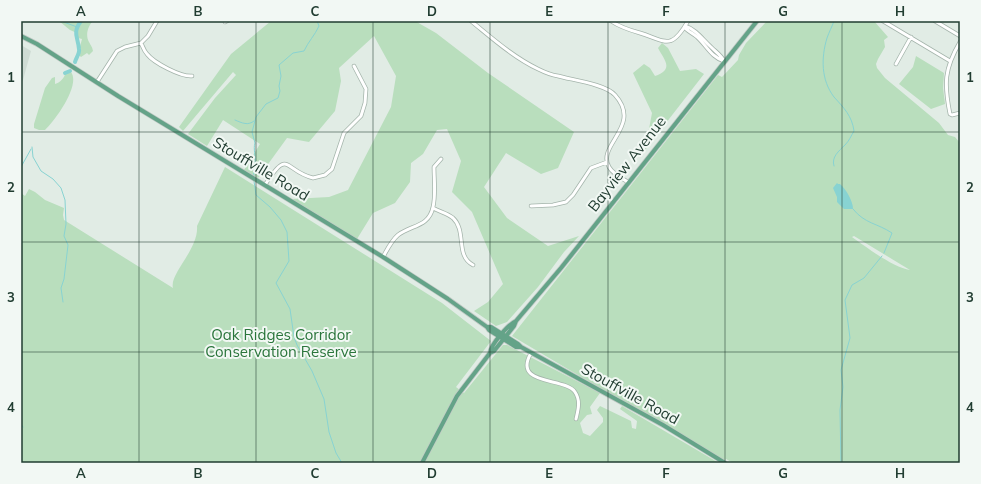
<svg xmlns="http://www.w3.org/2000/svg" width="981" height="484" font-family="Mulish,sans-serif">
	<rect width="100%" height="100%" fill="#e1ece5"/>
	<path fill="#cfdcd4" d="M 21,45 L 31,51 L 23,80 L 21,83 Z"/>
	<path fill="#b9debd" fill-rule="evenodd" d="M 59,21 L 93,21 C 88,26 85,35 89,42 C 91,46 92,46 93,51 L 89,55 L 87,53 L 81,57 L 78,54 L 82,39 L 78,38 L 77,33 L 70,30 Z
		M 271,21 L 415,21 L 436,33 L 488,73 L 574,132 L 558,168 L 541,174 L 506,153 L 484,187 L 507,218 L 548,246 L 579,236 L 564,252 L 538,287 L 507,322 L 496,326 L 474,311 L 488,302 L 503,284 L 472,212 L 452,192 L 461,161 L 447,129 L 437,130 L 423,154 L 411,163 L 410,182 L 395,203 L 373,213 L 357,239 L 292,199 L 329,197 L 348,190 L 391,107 L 396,76 L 374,36 L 339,68 L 341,81 L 335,111 L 309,142 L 287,138 L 258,178 L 244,170 L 260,144 L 223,120 L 207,146 L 188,134 L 215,98 L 236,75 L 233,72 L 183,131 L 179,127 L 231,54 Z
		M 767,21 L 874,21 L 888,37 L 884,40 L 885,47 L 878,59 L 876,64 L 877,68 L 885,78 L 939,123 L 948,135 L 955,137 L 960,143 L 960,463 L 733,463 L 726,459 L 725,462 L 512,336 L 718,75 L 722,77 L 738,60 L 739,55 L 746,43 ZM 854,236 L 910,270 C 894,268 866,247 852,237 Z
		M 662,43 L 668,48 L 680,71 L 696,69 L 704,74 L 645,150 L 652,113 L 633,73 L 644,64 L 650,68 L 655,76 C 674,69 665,61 658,48 Z
		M 916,56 L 944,73 L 943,88 L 945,104 L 931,109 L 899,84 L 913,67 Z
		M 66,72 L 71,72 C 81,85 55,121 45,130 L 39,130 L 34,128 L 34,124 L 45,88 L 52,78 L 55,77 L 55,84 C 61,82 64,78 66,72 Z
		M 225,167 L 442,303 L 491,341 L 456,387 L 464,393 L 503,345 L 507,345 L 600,393 L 590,407 L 592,414 L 587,415 L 580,423 L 583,433 L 590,436 L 603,422 L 603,418 L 597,410 L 600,406 L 631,421 L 632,428 L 636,429 L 637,421 L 620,409 L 622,406 L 719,463 L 21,463 L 21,193 L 25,196 L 29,189 L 35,192 L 45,200 L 64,208 L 63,215 L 64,220 L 173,288 C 169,274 199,249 197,226 Z"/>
	<path fill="#88d3d2" d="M 837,183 L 838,184 L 840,184 C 846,189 853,201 853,209 L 844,209 L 837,202 L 837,197 L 833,188 Z"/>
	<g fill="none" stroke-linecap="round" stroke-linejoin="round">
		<path stroke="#88d3d2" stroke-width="1" d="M 61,21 L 77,27
			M 235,120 C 242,123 248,126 254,121
			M 32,147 L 33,157 L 41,171 L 53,179 L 61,188 L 65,200 L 66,224 L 64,236 L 68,245 L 64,279 L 61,288 L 63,302
			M 834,166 C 831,157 839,151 845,145 C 849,141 851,136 854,131 C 852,116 844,108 834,97 C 821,80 821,58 827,38 C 829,32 832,27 834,21
			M 21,167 L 31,149
			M 254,176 C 253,171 254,168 255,163 C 256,156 253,149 255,143 L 252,132 L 256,117 L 266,104 L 278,98 L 280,91 L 279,86 L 281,76 L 279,65 L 293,53 L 304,51 C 308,42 315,35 319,26 L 317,21
			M 254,181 L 256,195 L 270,207 L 281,220 L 287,232 L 289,261 L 276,283 L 290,309 L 294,337 L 297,345 L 312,371 L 324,399 L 329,432 L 336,453 L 342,463
			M 853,209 C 865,224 877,223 892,233 L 884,253
			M 21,424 L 23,427
			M 841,463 L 840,410 L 843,387 L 841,370 L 850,338 L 845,300 L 852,285 L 864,278 L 882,256"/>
		<path stroke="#88d3d2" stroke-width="4" d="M 75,62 C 76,58 80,53 79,49 C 78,37 72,33 81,21
			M 65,73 L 70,71"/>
		<defs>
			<path id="minor" d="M 471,21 C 492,38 513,57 538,69 C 544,72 551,75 558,76 C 572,80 605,84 615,95 C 643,126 596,145 609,167 C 613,174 621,178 628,182
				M 611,21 C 620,27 629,30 640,33 C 666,41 671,51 688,21
				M 883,21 L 950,61
				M 935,21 L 960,36
				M 225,22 L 227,21
				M 685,26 L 686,29 C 689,32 694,34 697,37 C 706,45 712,58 724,61
				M 685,26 C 697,30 702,39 711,47 C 716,52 721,55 724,61
				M 960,42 C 944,69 944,84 950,114 L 952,115 L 960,113
				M 141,43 C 143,47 144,51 147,54 C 154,63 181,77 192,76
				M 896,64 L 911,37
				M 97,82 L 117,51 L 125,47 L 141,43 L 148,36 L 157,21
				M 265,185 C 289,147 284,171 313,178 L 325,175 L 332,169 L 344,133 L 361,116 L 365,103 L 366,89 L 354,66
				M 531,206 L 553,205 L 566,202 L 573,195 L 591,168 L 607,162
				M 433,208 C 440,212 447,213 453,218 C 467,231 455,256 473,265
				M 383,257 C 387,250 391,241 398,235 C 411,225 429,227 433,207 C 436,195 434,180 434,167 L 441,159
				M 531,353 C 512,386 565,377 575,392 C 581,401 578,410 576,419"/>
			<path id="major" d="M 21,36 L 37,44 L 118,96 L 383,257 L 448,299 L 487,327 L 489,330 L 516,347 L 521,347
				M 487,327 L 491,327 L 518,344 L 521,347 L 663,425 L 725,463
				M 490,353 C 491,344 508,325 516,321
				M 422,463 L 457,396 L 490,353 L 494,351 L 514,326 L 516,321 L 561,268 L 757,21"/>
		</defs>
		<use href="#minor" stroke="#a4b4ab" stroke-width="4.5"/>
		<use href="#major" stroke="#c1c9c5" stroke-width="5.5"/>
		<use href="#minor" stroke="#fff" stroke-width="3"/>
		<use href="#major" stroke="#64a388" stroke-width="4"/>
	</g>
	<path fill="none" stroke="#213d31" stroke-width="1" stroke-opacity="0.55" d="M 139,21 L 139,463M 256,21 L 256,463M 373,21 L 373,463M 490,21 L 490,463M 608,21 L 608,463M 725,21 L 725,463M 842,21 L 842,463M 21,132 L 960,132M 21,242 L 960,242M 21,352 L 960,352"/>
	<g text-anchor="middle" stroke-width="4" stroke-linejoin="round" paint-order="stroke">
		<g font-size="15" fill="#213d31" stroke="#f2f8f4">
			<text transform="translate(627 164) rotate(-52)" y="5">Bayview Avenue</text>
			<text transform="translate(261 169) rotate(31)" y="5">Stouffville Road</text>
			<text transform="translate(630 394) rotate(29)" y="5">Stouffville Road</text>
		</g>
		<g font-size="15" fill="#2a753b" stroke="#f2f8f4">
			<text x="281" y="340">Oak Ridges Corridor<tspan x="281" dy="17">Conservation Reserve</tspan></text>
		</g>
	</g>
	<rect width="981" height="484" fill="none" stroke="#f2f8f4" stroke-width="44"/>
	<rect x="22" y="22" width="937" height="440" fill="none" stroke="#213d31" stroke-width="1.5"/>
	<g font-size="13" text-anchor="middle" font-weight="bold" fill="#213d31">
		<text x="81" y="16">A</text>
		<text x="198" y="16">B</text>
		<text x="315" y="16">C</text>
		<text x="432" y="16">D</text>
		<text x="549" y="16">E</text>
		<text x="666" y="16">F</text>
		<text x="783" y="16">G</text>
		<text x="900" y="16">H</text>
		<text x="11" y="82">1</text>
		<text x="970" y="82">1</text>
		<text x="11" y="192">2</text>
		<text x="970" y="192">2</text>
		<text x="11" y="302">3</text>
		<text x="970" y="302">3</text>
		<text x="11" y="412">4</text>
		<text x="970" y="412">4</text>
		<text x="81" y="478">A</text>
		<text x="198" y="478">B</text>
		<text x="315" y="478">C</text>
		<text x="432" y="478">D</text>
		<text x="549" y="478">E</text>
		<text x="666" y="478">F</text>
		<text x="783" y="478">G</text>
		<text x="900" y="478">H</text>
	</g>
</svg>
